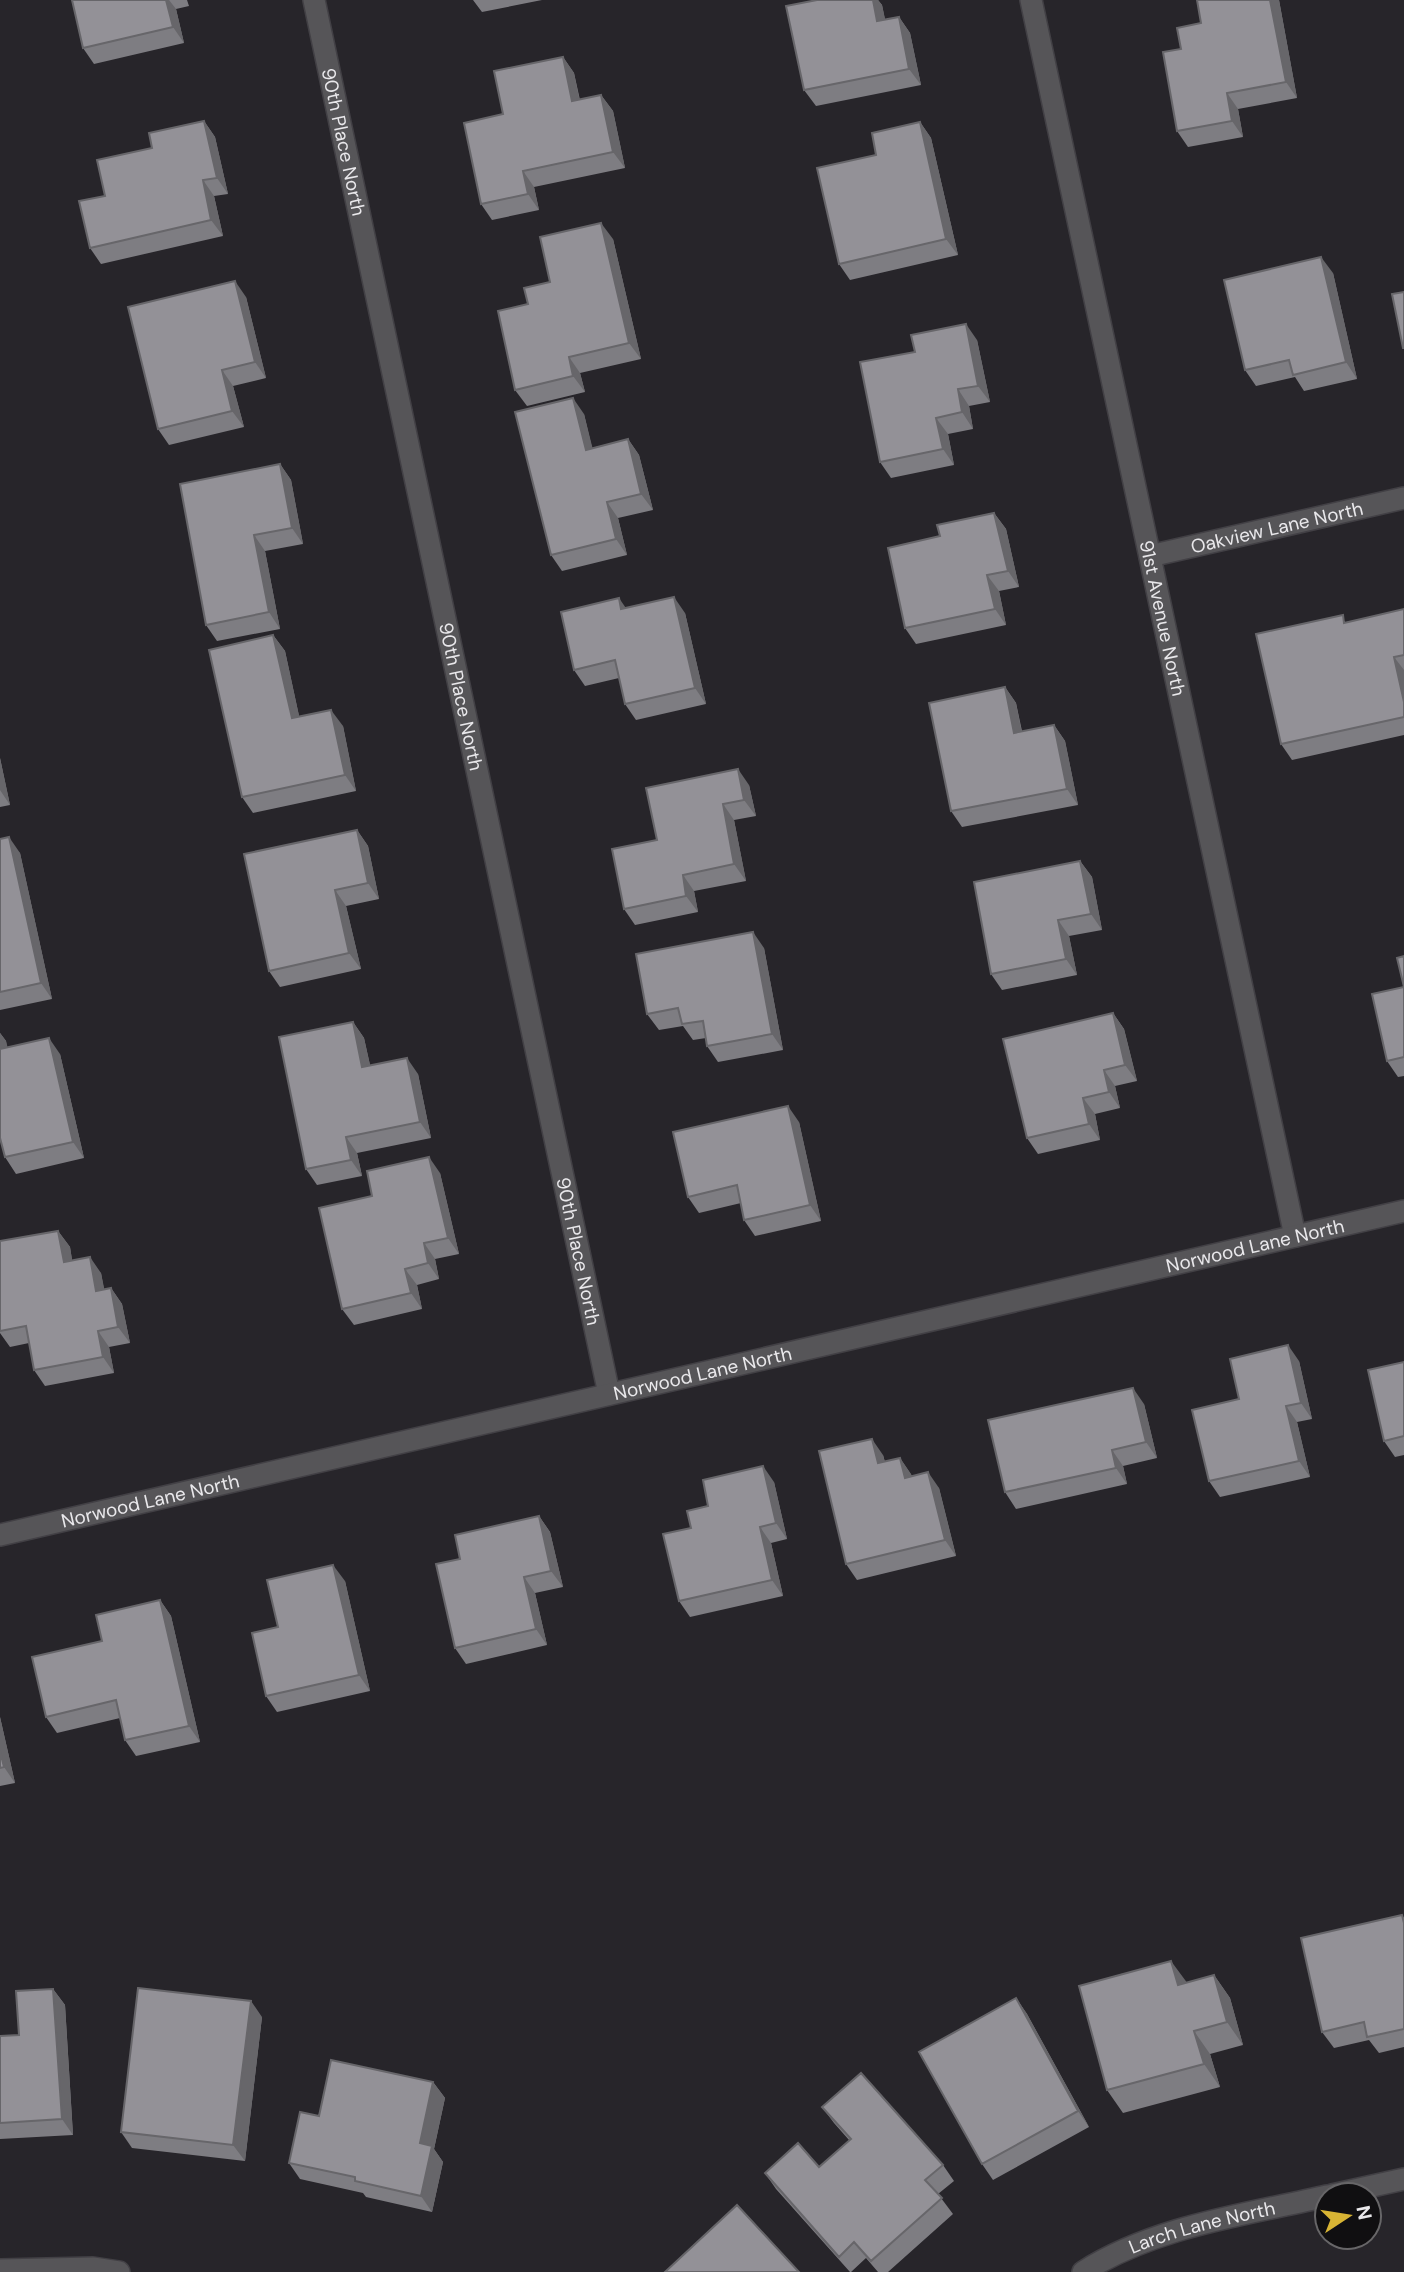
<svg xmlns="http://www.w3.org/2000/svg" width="1404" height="2272" font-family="'DM Sans',sans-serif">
	<rect width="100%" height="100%" fill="#27252a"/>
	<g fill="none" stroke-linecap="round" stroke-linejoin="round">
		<defs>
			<g id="street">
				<path id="s1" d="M 314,0 L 609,1394"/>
				<path id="s2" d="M 1031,0 L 1295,1236"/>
				<path id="s3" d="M 1150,556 L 1404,498"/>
				<path id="s4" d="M 0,1535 L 1404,1211"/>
				<path d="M 1332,2195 L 1404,2179"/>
				<path d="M 0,2270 L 93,2268 L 119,2272"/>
				<path id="s5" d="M 1083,2272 C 1155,2226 1245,2215 1327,2196"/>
			</g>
		</defs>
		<use href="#street" stroke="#424045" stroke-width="24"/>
		<use href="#street" stroke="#565558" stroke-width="21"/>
	</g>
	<path fill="#7e7d82" d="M 72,0 L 187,0 L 189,6 L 176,9 L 184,43 L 94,64 L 83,48 Z
		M 473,0 L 542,0 L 482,12 Z
		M 817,0 L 878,0 L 882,5 L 885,20 L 899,17 L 910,33 L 921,85 L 816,106 L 804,90 Z
		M 1197,0 L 1279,0 L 1297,98 L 1238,109 L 1243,137 L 1188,147 L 1177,131 L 1181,49 L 1201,23 Z
		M 563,57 L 574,73 L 580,100 L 601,95 L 613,111 L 625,168 L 534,187 L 539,210 L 492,220 L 481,204 L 503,114 Z
		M 204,121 L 215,137 L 228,194 L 214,196 L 223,236 L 101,264 L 90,248 L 105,196 L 152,148 Z
		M 920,122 L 931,138 L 958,255 L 850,280 L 839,264 Z
		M 613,239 L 641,359 L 580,373 L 585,392 L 527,406 L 515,390 L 528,304 L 550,282 Z
		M 1333,273 L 1357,379 L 1304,391 L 1295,377 L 1256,386 L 1245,370 Z
		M 246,297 L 266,378 L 233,386 L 244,427 L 169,445 L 158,429 Z
		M 977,340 L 990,402 L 969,406 L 973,429 L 948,434 L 954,465 L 891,478 L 880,462 Z
		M 584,414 L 592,448 L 628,439 L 639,455 L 653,510 L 618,518 L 627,555 L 562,571 L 551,555 Z
		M 280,464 L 291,480 L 303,544 L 265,551 L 280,629 L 217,641 L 206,625 Z
		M 994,513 L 1006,529 L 1019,587 L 999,591 L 1006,625 L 916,644 L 905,628 L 940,536 Z
		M 626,608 L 685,613 L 706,704 L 636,720 L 625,704 L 619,678 L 585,686 L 574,670 Z
		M 1404,609 L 1404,735 L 1292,760 L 1281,744 L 1347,622 Z
		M 273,635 L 285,651 L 299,716 L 343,726 L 356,791 L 253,813 L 242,797 Z
		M 1005,687 L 1016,703 L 1022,731 L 1054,725 L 1065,741 L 1078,805 L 962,827 L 951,811 Z
		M 0,758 L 10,805 L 0,807 Z
		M 749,785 L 756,816 L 734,820 L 746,881 L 694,891 L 698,912 L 635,925 L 624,909 L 657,840 Z
		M 357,830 L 368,846 L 379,899 L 346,906 L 361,969 L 280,987 L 269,971 Z
		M 0,839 L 20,853 L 52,999 L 0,1010 Z
		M 1080,861 L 1092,877 L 1102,930 L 1069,936 L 1077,975 L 1002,990 L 991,974 Z
		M 764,948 L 783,1050 L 718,1062 L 707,1046 L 706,1038 L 693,1040 L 683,1026 L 659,1030 L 647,1014 Z
		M 1404,956 L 1404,1076 L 1398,1077 L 1387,1061 L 1404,987 Z
		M 1113,1013 L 1124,1029 L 1137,1081 L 1115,1086 L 1120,1108 L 1095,1114 L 1100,1140 L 1038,1154 L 1027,1138 Z
		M 353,1022 L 364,1038 L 370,1065 L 418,1074 L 431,1138 L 357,1153 L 362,1176 L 317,1185 L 306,1169 Z
		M 0,1033 L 6,1041 L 7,1048 L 60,1054 L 84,1158 L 16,1174 L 5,1157 L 0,1138 Z
		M 799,1122 L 821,1221 L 755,1236 L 744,1220 L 741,1203 L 699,1213 L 688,1197 Z
		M 440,1173 L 459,1254 L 435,1259 L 439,1279 L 417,1285 L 422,1309 L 354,1325 L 342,1309 L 372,1196 Z
		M 58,1231 L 70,1247 L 72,1260 L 101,1273 L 104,1290 L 111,1288 L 122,1304 L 130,1343 L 109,1347 L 114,1373 L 45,1386 L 34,1370 L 29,1343 L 10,1347 L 0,1333 L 0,1241 Z
		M 1299,1361 L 1312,1419 L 1297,1422 L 1310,1477 L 1220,1497 L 1209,1481 L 1239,1399 Z
		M 1404,1362 L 1404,1455 L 1395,1457 L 1384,1441 Z
		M 1144,1404 L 1157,1458 L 1123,1466 L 1127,1484 L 1016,1509 L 1005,1492 Z
		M 883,1455 L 885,1462 L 900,1458 L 912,1476 L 939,1488 L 956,1556 L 857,1580 L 846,1564 Z
		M 774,1482 L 787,1539 L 771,1543 L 783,1596 L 690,1617 L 679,1601 L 691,1528 L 708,1506 Z
		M 539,1516 L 550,1532 L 563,1587 L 535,1593 L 547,1645 L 466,1664 L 455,1648 L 460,1559 Z
		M 345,1581 L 370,1691 L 277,1712 L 266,1696 Z
		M 160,1600 L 171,1616 L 200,1742 L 136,1756 L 125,1740 L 120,1718 L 57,1733 L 46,1717 L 102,1641 Z
		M 0,1717 L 15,1783 L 0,1786 Z
		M 1402,1915 L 1404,1918 L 1404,2047 L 1379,2053 L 1369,2040 L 1334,2048 L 1322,2032 Z
		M 1214,1975 L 1230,1998 L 1243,2045 L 1210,2054 L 1220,2087 L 1123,2113 L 1107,2090 L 1187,1983 Z
		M 53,1989 L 65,2005 L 73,2135 L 0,2139 L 0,2036 L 19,2035 Z
		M 1016,1998 L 1027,2014 L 1089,2127 L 993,2180 L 982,2164 Z
		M 262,2017 L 245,2161 L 132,2148 L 121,2132 Z
		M 433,2082 L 445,2098 L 434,2149 L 443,2162 L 432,2212 L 366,2197 L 363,2193 L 300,2179 L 289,2163 L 319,2116 Z
		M 822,2107 L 943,2165 L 954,2181 L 938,2194 L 953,2214 L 888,2272 L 878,2272 L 866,2258 L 851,2272 L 850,2272 L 776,2189 L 765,2173 L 819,2167 L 849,2140 L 834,2123 Z"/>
	<path fill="#67666a" d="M 166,0 L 169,0 L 176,9 L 184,43 L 173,27 Z
		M 873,0 L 878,0 L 882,5 L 889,37 L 877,21 Z
		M 1270,0 L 1279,0 L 1297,98 L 1286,82 Z
		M 899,17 L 910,33 L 921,85 L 909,69 Z
		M 563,57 L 574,73 L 583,117 L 572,101 Z
		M 1227,93 L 1238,109 L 1243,137 L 1232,121 Z
		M 601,95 L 613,111 L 625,168 L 613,152 Z
		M 204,121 L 215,137 L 228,194 L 217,178 Z
		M 920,122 L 931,138 L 958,255 L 946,239 Z
		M 523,171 L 534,187 L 539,210 L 528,194 Z
		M 203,180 L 214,196 L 223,236 L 211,220 Z
		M 601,223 L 613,239 L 641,359 L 629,343 Z
		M 1321,257 L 1333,273 L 1357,379 L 1346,362 Z
		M 235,281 L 246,297 L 266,378 L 255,362 Z
		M 966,324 L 977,340 L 990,402 L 978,386 Z
		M 569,357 L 580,373 L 585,392 L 573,376 Z
		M 222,370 L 233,386 L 244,427 L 232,411 Z
		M 958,389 L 969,406 L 973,429 L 962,412 Z
		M 573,398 L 584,414 L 597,466 L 586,450 Z
		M 936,418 L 948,434 L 954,465 L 943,449 Z
		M 628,439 L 639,455 L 653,510 L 641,494 Z
		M 280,464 L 291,480 L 303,544 L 292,528 Z
		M 607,502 L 618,518 L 627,555 L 616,539 Z
		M 994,513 L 1006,529 L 1019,587 L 1008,571 Z
		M 254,535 L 265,551 L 280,629 L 269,612 Z
		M 987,575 L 999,591 L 1006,625 L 995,609 Z
		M 674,597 L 685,613 L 706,704 L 695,688 Z
		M 619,598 L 630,614 L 621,609 Z
		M 273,635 L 285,651 L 303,734 L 292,718 Z
		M 1394,657 L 1404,670 L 1404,702 Z
		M 1005,687 L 1016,703 L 1025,749 L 1014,733 Z
		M 331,710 L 343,726 L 356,791 L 345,775 Z
		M 1054,725 L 1065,741 L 1078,805 L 1067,789 Z
		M 0,758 L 10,805 L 0,790 Z
		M 738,769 L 749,785 L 756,816 L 744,800 Z
		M 723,804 L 734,820 L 746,881 L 734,864 Z
		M 357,830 L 368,846 L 379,899 L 368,883 Z
		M 9,837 L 20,853 L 52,999 L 41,983 Z
		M 1080,861 L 1092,877 L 1102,930 L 1091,914 Z
		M 683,875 L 694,891 L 698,912 L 686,896 Z
		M 335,890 L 346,906 L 361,969 L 349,953 Z
		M 1058,920 L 1069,936 L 1077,975 L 1066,959 Z
		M 753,932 L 764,948 L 783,1050 L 772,1034 Z
		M 1113,1013 L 1124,1029 L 1137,1081 L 1125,1065 Z
		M 353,1022 L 364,1038 L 374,1083 L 362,1067 Z
		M 0,1033 L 6,1041 L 12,1065 L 0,1047 Z
		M 49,1038 L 60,1054 L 84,1158 L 73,1142 Z
		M 407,1058 L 418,1074 L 431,1138 L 420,1122 Z
		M 1104,1070 L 1115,1086 L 1120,1108 L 1109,1092 Z
		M 1083,1098 L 1095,1114 L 1100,1140 L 1089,1124 Z
		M 788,1106 L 799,1122 L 821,1221 L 810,1205 Z
		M 346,1137 L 357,1153 L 362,1176 L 351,1160 Z
		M 429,1157 L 440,1173 L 459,1254 L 448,1238 Z
		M 58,1231 L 70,1247 L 75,1278 L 64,1262 Z
		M 424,1243 L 435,1259 L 439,1279 L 428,1263 Z
		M 90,1257 L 101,1273 L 108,1307 L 96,1291 Z
		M 405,1269 L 417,1285 L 422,1309 L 411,1293 Z
		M 111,1288 L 122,1304 L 130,1343 L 118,1327 Z
		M 98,1331 L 109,1347 L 114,1373 L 103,1357 Z
		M 1288,1345 L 1299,1361 L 1312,1419 L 1301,1403 Z
		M 1133,1388 L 1144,1404 L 1157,1458 L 1146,1442 Z
		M 1286,1406 L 1297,1422 L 1310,1477 L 1299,1461 Z
		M 872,1439 L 883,1455 L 889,1479 L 878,1463 Z
		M 1112,1450 L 1123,1466 L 1127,1484 L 1116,1468 Z
		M 900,1458 L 911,1474 L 917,1494 L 905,1478 Z
		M 763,1466 L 774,1482 L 787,1539 L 776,1523 Z
		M 928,1472 L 939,1488 L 956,1556 L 945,1540 Z
		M 539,1516 L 550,1532 L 563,1587 L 551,1571 Z
		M 760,1527 L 771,1543 L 783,1596 L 772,1580 Z
		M 333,1565 L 345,1581 L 370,1691 L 359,1675 Z
		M 524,1577 L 535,1593 L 547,1645 L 536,1629 Z
		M 160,1600 L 171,1616 L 200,1742 L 189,1726 Z
		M 0,1717 L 15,1783 L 4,1767 L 0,1751 Z
		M 1171,1961 L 1188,1984 L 1178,1985 Z
		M 1214,1975 L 1230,1998 L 1243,2045 L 1227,2022 Z
		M 53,1989 L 65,2005 L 73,2135 L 62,2119 Z
		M 1016,1998 L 1027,2014 L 1089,2127 L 1078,2111 Z
		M 251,2001 L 262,2017 L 245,2161 L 233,2145 Z
		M 1194,2031 L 1210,2054 L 1220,2087 L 1204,2064 Z
		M 433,2082 L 445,2098 L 434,2149 L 443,2162 L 432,2212 L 421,2196 L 420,2143 Z"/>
	<path fill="#939197" stroke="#67666a" stroke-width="2" d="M 72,0 L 166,0 L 173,27 L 83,48 Z
		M 817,0 L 873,0 L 877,21 L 899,17 L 909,69 L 804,90 L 786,6 Z
		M 1197,0 L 1270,0 L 1286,82 L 1227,93 L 1232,121 L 1177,131 L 1163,52 L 1181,49 L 1177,28 L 1201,23 Z
		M 563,57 L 572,101 L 601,95 L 613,152 L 523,171 L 528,194 L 481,204 L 464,123 L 503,114 L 494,71 Z
		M 204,121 L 217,178 L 203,180 L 211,220 L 90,248 L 79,201 L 105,196 L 97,160 L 152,148 L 149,133 Z
		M 920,122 L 946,239 L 839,264 L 817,168 L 876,155 L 872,133 Z
		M 601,223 L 629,343 L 569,357 L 573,376 L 515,390 L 498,311 L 528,304 L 524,288 L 550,282 L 540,237 Z
		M 1321,257 L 1346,362 L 1293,375 L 1289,360 L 1245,370 L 1224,280 Z
		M 235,281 L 255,362 L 222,370 L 232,411 L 158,429 L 128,307 Z
		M 1404,292 L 1404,348 L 1403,348 L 1392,294 Z
		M 966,324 L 978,386 L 958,389 L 962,412 L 936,418 L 943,449 L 880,462 L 860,362 L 915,352 L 911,335 Z
		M 573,398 L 586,450 L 628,439 L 641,494 L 607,502 L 616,539 L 551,555 L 515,412 Z
		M 280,464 L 292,528 L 254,535 L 269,612 L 206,625 L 180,484 Z
		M 994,513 L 1008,571 L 987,575 L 995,609 L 905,628 L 888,548 L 940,536 L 937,525 Z
		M 674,597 L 695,688 L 625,704 L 615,660 L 574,670 L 561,612 L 619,598 L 621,609 Z
		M 1404,609 L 1404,655 L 1394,657 L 1404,702 L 1404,717 L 1281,744 L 1256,634 L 1343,615 L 1344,623 Z
		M 273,635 L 292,718 L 331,710 L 345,775 L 242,797 L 209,650 Z
		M 1005,687 L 1014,733 L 1054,725 L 1067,789 L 951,811 L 929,703 Z
		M 738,769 L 744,800 L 723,804 L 734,864 L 683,875 L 686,896 L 624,909 L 612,849 L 657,840 L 646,788 Z
		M 357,830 L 368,883 L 335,890 L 349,953 L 269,971 L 244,854 Z
		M 9,837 L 41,983 L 0,992 L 0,839 Z
		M 1080,861 L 1091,914 L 1058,920 L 1066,959 L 991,974 L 974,882 Z
		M 753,932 L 772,1034 L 707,1046 L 703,1021 L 682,1024 L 678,1008 L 647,1014 L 636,954 Z
		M 1404,956 L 1404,1057 L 1387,1061 L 1372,994 L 1404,987 L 1397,958 Z
		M 1113,1013 L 1125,1065 L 1104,1070 L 1109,1092 L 1083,1098 L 1089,1124 L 1027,1138 L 1003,1039 Z
		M 353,1022 L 362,1067 L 407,1058 L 420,1122 L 346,1137 L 351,1160 L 306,1169 L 279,1037 Z
		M 49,1038 L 73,1142 L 5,1157 L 0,1138 L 0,1047 L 0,1049 Z
		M 788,1106 L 810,1205 L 744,1220 L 737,1185 L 688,1197 L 673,1132 Z
		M 429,1157 L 448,1238 L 424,1243 L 428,1263 L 405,1269 L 411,1293 L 342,1309 L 319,1208 L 372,1196 L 367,1171 Z
		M 58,1231 L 64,1262 L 90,1257 L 96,1291 L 111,1288 L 118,1327 L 98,1331 L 103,1357 L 34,1370 L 26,1326 L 0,1331 L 0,1241 Z
		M 1288,1345 L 1301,1403 L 1286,1406 L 1299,1461 L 1209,1481 L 1192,1410 L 1239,1399 L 1230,1359 Z
		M 1404,1362 L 1404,1436 L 1384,1441 L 1368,1370 Z
		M 1133,1388 L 1146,1442 L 1112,1450 L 1116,1468 L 1005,1492 L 988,1420 Z
		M 872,1439 L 878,1463 L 900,1458 L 905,1478 L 928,1472 L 945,1540 L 846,1564 L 819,1451 Z
		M 763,1466 L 776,1523 L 760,1527 L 772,1580 L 679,1601 L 663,1534 L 691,1528 L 687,1511 L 708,1506 L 703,1480 Z
		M 539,1516 L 551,1571 L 524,1577 L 536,1629 L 455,1648 L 436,1564 L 460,1559 L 455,1535 Z
		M 333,1565 L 359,1675 L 266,1696 L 252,1633 L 278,1627 L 267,1580 Z
		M 160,1600 L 189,1726 L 125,1740 L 116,1700 L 46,1717 L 32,1657 L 102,1641 L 96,1615 Z
		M 0,1751 L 4,1767 L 0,1768 Z
		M 1402,1915 L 1404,1923 L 1404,2029 L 1367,2037 L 1364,2022 L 1322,2032 L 1301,1938 Z
		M 1171,1961 L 1178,1985 L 1214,1975 L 1227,2022 L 1194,2031 L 1204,2064 L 1107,2090 L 1079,1986 Z
		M 138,1988 L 251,2001 L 233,2145 L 121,2132 Z
		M 53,1989 L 62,2119 L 0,2123 L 0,2036 L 19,2035 L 16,1991 Z
		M 1016,1998 L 1078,2111 L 982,2164 L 919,2052 Z
		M 331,2060 L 433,2082 L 420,2143 L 432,2146 L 421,2196 L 355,2181 L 355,2177 L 289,2163 L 300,2112 L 319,2116 Z
		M 861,2073 L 943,2165 L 925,2180 L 942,2198 L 871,2261 L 854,2242 L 839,2257 L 765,2173 L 798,2143 L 819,2167 L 851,2139 L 822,2107 Z
		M 737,2205 L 799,2272 L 665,2272 Z"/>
	<g text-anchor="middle" stroke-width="7" stroke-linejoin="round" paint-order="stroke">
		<g font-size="19" fill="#e9e8eb" stroke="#100f11">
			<text dy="7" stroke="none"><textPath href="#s1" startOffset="145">90th Place North</textPath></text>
			<text dy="7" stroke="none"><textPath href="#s3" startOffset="130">Oakview Lane North</textPath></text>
			<text dy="7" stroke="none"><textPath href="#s2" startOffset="632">91st Avenue North</textPath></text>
			<text dy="7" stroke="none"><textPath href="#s1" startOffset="712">90th Place North</textPath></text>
			<text dy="7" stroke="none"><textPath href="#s4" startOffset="1288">Norwood Lane North</textPath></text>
			<text dy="7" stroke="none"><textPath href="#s1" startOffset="1279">90th Place North</textPath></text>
			<text dy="7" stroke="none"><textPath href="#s4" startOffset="721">Norwood Lane North</textPath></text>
			<text dy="7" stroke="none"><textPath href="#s4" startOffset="154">Norwood Lane North</textPath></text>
			<text dy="7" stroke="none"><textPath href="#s5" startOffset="128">Larch Lane North</textPath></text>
		</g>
	</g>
	<g transform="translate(1348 2216) rotate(78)"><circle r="33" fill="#100f11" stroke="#676668" stroke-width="2"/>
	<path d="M0-5L12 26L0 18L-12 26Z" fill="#d8b434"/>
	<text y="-10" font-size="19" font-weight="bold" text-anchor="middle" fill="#e9e8eb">N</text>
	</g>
</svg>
